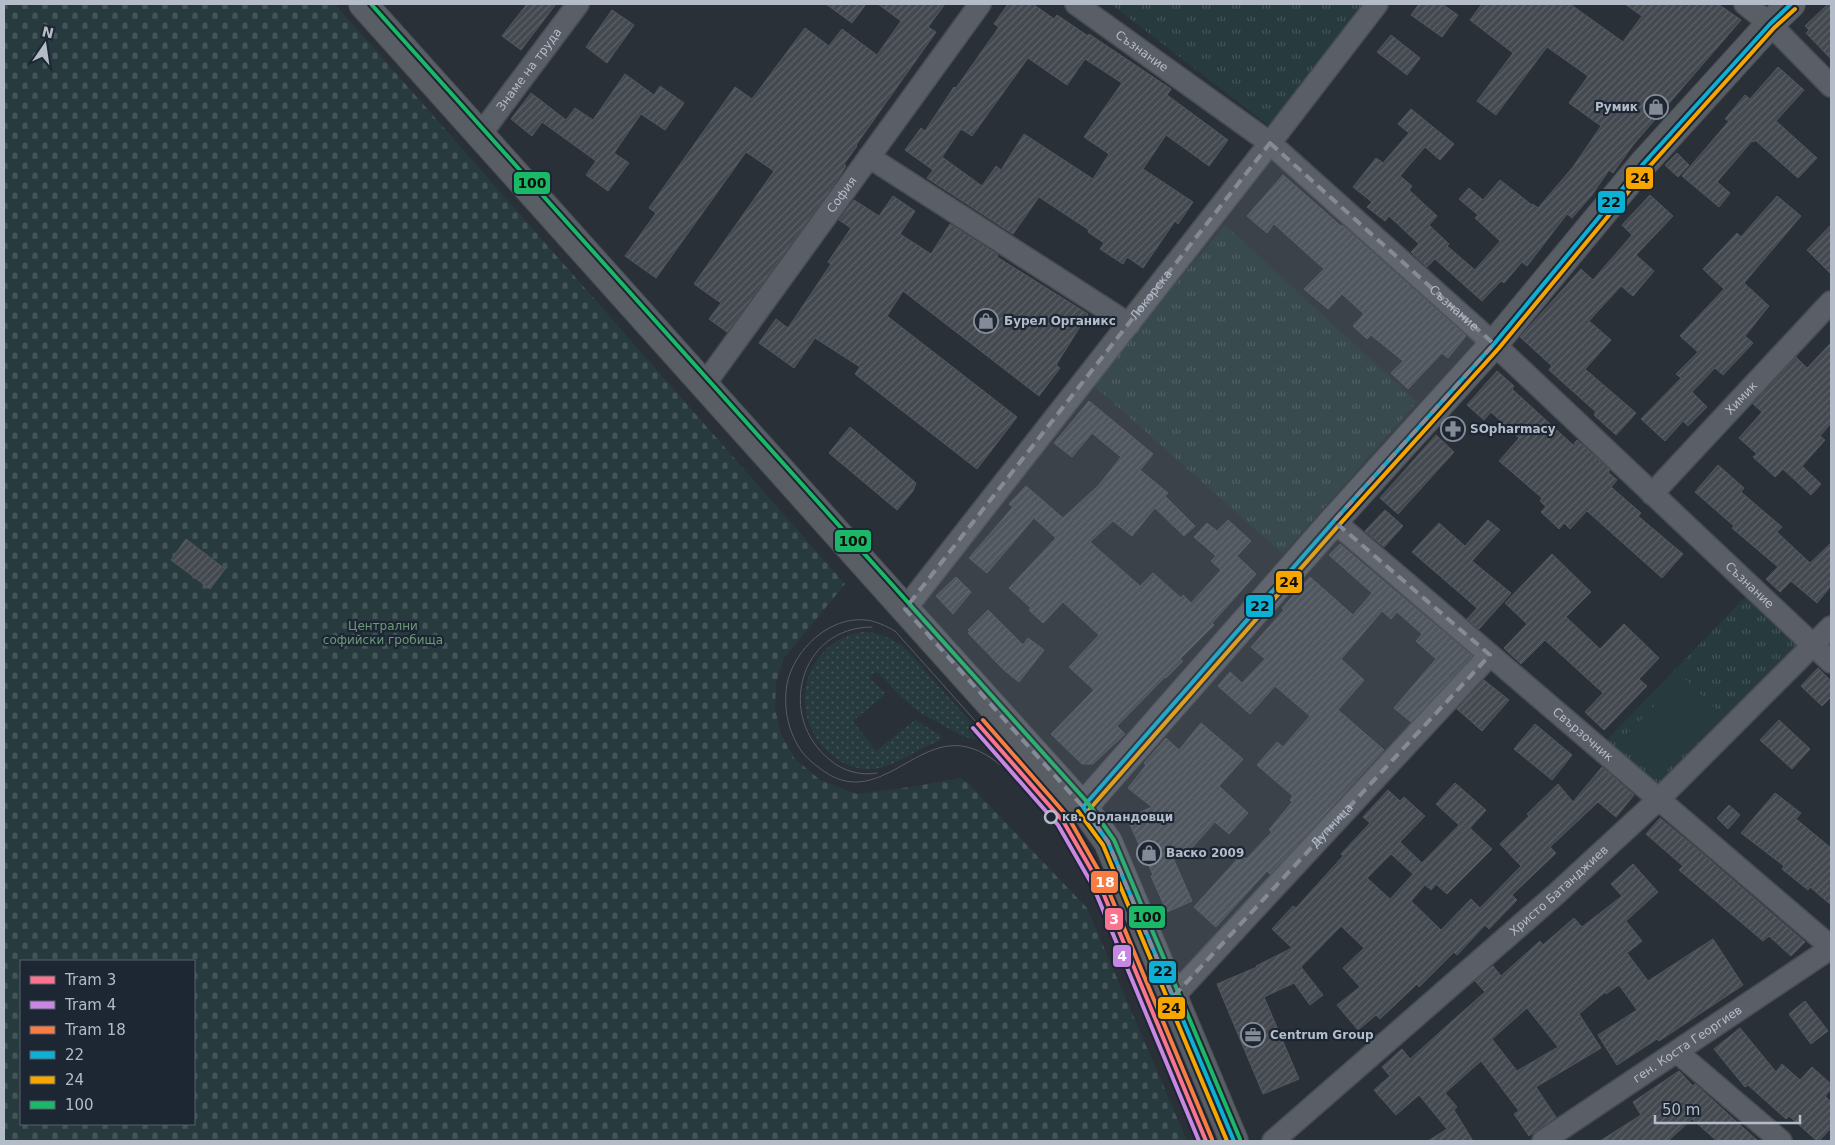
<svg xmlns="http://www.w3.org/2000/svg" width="1835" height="1145" font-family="'DejaVu Sans',sans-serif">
	<defs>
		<pattern id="grass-dots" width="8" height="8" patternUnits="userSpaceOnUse" patternTransform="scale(1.25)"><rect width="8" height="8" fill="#273a3e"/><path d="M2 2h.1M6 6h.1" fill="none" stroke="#445559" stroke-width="1.8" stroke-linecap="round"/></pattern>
		<pattern id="cemetery-stones" width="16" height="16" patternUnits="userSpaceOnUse" patternTransform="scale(1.25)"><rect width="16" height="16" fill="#273a3e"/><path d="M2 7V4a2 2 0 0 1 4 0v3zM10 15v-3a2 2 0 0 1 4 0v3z" fill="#445559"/></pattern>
		<pattern id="park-tufts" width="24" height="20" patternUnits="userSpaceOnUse" patternTransform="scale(1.25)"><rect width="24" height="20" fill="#273a3e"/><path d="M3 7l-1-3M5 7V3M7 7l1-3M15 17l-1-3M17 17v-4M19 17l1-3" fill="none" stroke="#445559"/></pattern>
		<pattern id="building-hatch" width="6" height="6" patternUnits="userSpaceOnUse" patternTransform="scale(1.25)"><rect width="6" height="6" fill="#444950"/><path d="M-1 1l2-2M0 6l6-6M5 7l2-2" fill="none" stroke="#5d6168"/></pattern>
	</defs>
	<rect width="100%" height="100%" fill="#2a3038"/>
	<path fill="url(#grass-dots)" d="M 861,632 C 880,632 892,638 906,649 L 988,742 L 964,737 L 919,712 L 899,695 L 879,673 L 873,673 L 870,678 L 886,694 L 853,721 L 876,751 L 915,720 L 939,734 L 942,738 C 935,744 925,746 918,751 C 903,758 889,768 872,769 C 857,770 844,765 833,756 C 785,719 801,643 861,632 Z"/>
	<path fill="url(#cemetery-stones)" fill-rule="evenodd" d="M 4,4 L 335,4 L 845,584 L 784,658 L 776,683 L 775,709 L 781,734 L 794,758 L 820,780 L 857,794 L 917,786 L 960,778 L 968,783 L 1087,908 L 1187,1141 L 4,1141 ZM 21,961 L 194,961 L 194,1124 L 21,1124 Z"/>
	<path fill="url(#park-tufts)" d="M 1111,4 L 1377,4 L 1273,129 Z
		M 1225,225 L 1417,402 L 1283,554 L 1092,384 Z
		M 1753,589 L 1813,645 L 1659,799 L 1599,748 Z"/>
	<path fill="#273a3e" d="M 1683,677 L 1721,714 L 1662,775 L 1623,738 Z"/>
	<path fill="url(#building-hatch)" stroke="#52575f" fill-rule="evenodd" d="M 527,4 L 556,4 L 521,50 L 502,36 Z
		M 826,4 L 866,4 L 852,23 Z
		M 878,4 L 945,4 L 928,27 L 936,32 L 856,145 L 857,146 L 844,164 L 846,166 L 833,186 L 727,332 L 709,319 L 721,303 L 694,284 L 774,171 L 746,152 L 656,278 L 625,256 L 656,213 L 649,208 L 735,87 L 752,99 L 805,28 L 829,46 L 842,29 L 877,55 L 901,21 Z
		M 1008,4 L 1033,4 L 1054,19 L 1057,15 L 1088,36 L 1089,34 L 1171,89 L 1167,95 L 1228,140 L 1209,166 L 1166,135 L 1143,169 L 1193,202 L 1178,224 L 1175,221 L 1143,268 L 1127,257 L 1123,264 L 1100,249 L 1104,243 L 1088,232 L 1089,230 L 1039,197 L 1013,234 L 927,178 L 933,170 L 905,150 L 921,128 L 925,131 L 954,87 L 956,88 L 999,27 L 994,24 ZM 1028,58 L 1067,85 L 1085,59 L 1122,83 L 1084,137 L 1109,154 L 1093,179 L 1024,134 L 1001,170 L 996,166 L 982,186 L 942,157 L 961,129 L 972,136 Z
		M 1419,4 L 1442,4 L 1458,15 L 1442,37 L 1411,15 Z
		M 1482,4 L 1570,4 L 1623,42 L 1642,16 L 1625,4 L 1718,4 L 1741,20 L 1633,145 L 1613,173 L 1609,170 L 1592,195 L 1572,218 L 1567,214 L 1527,266 L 1522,262 L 1504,283 L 1501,281 L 1482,301 L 1435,259 L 1427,267 L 1411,252 L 1419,244 L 1389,216 L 1385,221 L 1367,207 L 1372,202 L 1353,187 L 1376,158 L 1383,163 L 1409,133 L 1398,124 L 1411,109 L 1454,144 L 1440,160 L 1425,147 L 1400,176 L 1412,186 L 1409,190 L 1437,216 L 1429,225 L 1449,244 L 1447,246 L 1475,270 L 1500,241 L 1475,218 L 1478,215 L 1459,199 L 1469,188 L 1483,200 L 1500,180 L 1532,205 L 1533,204 L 1538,208 L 1573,167 L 1601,126 L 1569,103 L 1588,76 L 1547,47 L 1496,115 L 1477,101 L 1513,53 L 1470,20 Z
		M 1828,4 L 1831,4 L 1831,59 L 1806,33 L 1809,30 L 1805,26 Z
		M 612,10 L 634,25 L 607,63 L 586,47 Z
		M 1391,35 L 1420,58 L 1407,75 L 1377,52 Z
		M 1778,67 L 1804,90 L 1776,121 L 1817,158 L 1798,178 L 1755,140 L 1754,142 L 1752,141 L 1717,182 L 1730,193 L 1719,207 L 1682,176 L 1729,121 L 1725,119 L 1745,95 L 1750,99 Z
		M 625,74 L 654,95 L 660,86 L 684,103 L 665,130 L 641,114 L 614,153 L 629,163 L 608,191 L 586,175 L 596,161 L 542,122 L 532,136 L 511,119 L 531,93 L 566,120 L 575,108 L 593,120 Z
		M 1677,153 L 1689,165 L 1678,177 L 1665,165 Z
		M 1283,175 L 1341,226 L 1342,225 L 1466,336 L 1448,358 L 1442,353 L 1408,389 L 1391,373 L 1403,361 L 1371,335 L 1367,339 L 1353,326 L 1364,314 L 1342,294 L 1328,309 L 1304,289 L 1324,269 L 1274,224 L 1267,233 L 1247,216 Z
		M 1650,195 L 1673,216 L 1636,255 L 1654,271 L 1633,296 L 1621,286 L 1589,321 L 1611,340 L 1585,369 L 1636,413 L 1616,435 L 1594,415 L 1596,412 L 1549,370 L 1552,366 L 1520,337 L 1581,269 L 1593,280 L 1632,235 L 1622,225 Z
		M 893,196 L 915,211 L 900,234 L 931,254 L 950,224 L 998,255 L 997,257 L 1088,314 L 1056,365 L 1060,368 L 1039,396 L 903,291 L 887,316 L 1017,417 L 977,469 L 855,374 L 860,367 L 815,338 L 794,368 L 759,343 L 776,319 L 788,328 L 831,264 L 828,262 L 851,228 L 839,220 L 854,200 L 879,216 Z
		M 1777,196 L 1801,216 L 1744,283 L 1769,306 L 1745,336 L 1753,343 L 1723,375 L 1715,368 L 1692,392 L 1707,407 L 1688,426 L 1683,421 L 1665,441 L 1641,419 L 1681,378 L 1676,374 L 1698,352 L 1680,336 L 1724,289 L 1703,269 L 1737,233 L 1741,237 Z
		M 1831,225 L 1831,274 L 1807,250 Z
		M 1831,343 L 1831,423 L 1820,436 L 1825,440 L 1802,466 L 1821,484 L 1811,495 L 1783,469 L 1775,477 L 1753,457 L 1757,454 L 1739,438 L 1762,412 L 1753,404 L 1796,357 L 1807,368 Z
		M 1497,371 L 1514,386 L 1512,389 L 1573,445 L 1577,440 L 1610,470 L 1608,472 L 1617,480 L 1611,487 L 1641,513 L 1638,516 L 1683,554 L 1662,578 L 1587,511 L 1570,529 L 1564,523 L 1559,529 L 1541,512 L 1546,507 L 1540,501 L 1542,498 L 1499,461 L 1519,438 L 1491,412 L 1484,420 L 1467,405 Z
		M 1089,401 L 1153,454 L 1140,470 L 1168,493 L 1165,496 L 1195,526 L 1184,536 L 1155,508 L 1132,536 L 1113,521 L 1090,542 L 1140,586 L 1153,573 L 1181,598 L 1183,595 L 1191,603 L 1221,570 L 1211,561 L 1216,556 L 1194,537 L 1207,523 L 1217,531 L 1228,520 L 1251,541 L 1237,556 L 1256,574 L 1212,623 L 1214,625 L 1180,659 L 1183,661 L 1166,678 L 1165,677 L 1117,726 L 1125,734 L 1093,764 L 1082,764 L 1051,734 L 1094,690 L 1069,667 L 1099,635 L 1063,602 L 1043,623 L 1029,610 L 1031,608 L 1009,588 L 1056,538 L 1034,518 L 987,573 L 969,558 L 1013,507 L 1009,504 L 1026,486 L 1063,518 L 1099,485 L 1121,457 L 1092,433 L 1072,457 L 1054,443 Z
		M 850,427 L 916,483 L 913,491 L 897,510 L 829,453 Z
		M 1436,435 L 1454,452 L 1398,514 L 1380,498 Z
		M 1718,465 L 1744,488 L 1741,492 L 1782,527 L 1777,532 L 1810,563 L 1831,543 L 1831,586 L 1817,603 L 1791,581 L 1780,592 L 1766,579 L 1778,567 L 1732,528 L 1734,526 L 1695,492 Z
		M 1385,510 L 1403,526 L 1384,547 L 1365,531 Z
		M 1488,520 L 1500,530 L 1472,561 L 1511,593 L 1479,629 L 1467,619 L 1477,608 L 1412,552 L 1439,523 L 1465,546 Z
		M 186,539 L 225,569 L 210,589 L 171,560 Z
		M 1340,544 L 1472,656 L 1411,722 L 1394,708 L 1436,659 L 1416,641 L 1422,634 L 1397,612 L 1391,619 L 1382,611 L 1341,659 L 1364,680 L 1338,710 L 1384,750 L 1270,874 L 1267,871 L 1216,927 L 1194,907 L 1241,855 L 1246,859 L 1272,832 L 1269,830 L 1292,802 L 1290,800 L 1293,796 L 1257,765 L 1277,742 L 1283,747 L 1310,716 L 1275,686 L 1250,714 L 1218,686 L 1230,672 L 1242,683 L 1265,659 L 1251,647 L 1284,610 L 1282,608 L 1310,577 L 1353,615 L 1372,593 L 1329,555 Z
		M 1552,554 L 1591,592 L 1566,617 L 1600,649 L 1624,624 L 1659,658 L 1639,679 L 1647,686 L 1604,730 L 1585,712 L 1603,693 L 1545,640 L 1521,664 L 1504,648 L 1527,624 L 1505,603 Z
		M 956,577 L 971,592 L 953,614 L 936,596 Z
		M 988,610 L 1023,645 L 1028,638 L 1044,650 L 1019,682 L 1004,670 L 968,633 L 970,632 L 968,630 Z
		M 1818,668 L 1831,681 L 1831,697 L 1822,706 L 1801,686 Z
		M 1484,680 L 1509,700 L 1482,731 L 1457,709 Z
		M 1779,720 L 1810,749 L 1792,769 L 1760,740 Z
		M 1201,723 L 1243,759 L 1219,786 L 1248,813 L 1229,834 L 1215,822 L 1190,850 L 1173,858 L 1192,901 L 1167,912 L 1151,876 L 1153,875 L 1127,818 L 1152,807 L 1128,788 L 1146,765 L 1144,763 L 1166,738 L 1179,750 Z
		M 1535,724 L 1572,755 L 1552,780 L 1514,749 Z
		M 1602,767 L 1634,795 L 1616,817 L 1598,802 L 1550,847 L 1556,853 L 1512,895 L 1517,900 L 1489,929 L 1485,925 L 1457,955 L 1454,952 L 1419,987 L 1417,984 L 1380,1019 L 1376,1015 L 1358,1030 L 1337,1005 L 1360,987 L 1343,968 L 1364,948 L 1341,926 L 1301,967 L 1323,995 L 1310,1005 L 1294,983 L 1264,997 L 1299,1079 L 1263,1094 L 1217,984 L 1257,967 L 1256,966 L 1292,948 L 1272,929 L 1293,906 L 1296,908 L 1343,856 L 1341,854 L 1370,823 L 1363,817 L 1388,790 L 1400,801 L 1404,797 L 1425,816 L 1400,842 L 1422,863 L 1459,825 L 1436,804 L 1455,783 L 1486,810 L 1470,828 L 1492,849 L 1447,894 L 1436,884 L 1431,890 L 1425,885 L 1411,901 L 1441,930 L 1471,899 L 1480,908 L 1521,866 L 1500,844 L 1529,816 L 1527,814 L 1558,784 L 1573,802 ZM 1391,854 L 1413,874 L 1390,899 L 1367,878 Z
		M 1775,793 L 1801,813 L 1796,819 L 1831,848 L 1831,905 L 1810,887 L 1808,890 L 1782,869 L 1784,866 L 1741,833 Z
		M 1729,805 L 1740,815 L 1728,829 L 1717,818 Z
		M 1660,818 L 1697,849 L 1805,942 L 1791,956 L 1769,936 L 1763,941 L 1679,870 L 1683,866 L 1646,834 Z
		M 1633,864 L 1658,892 L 1626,921 L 1642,941 L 1627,953 L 1648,981 L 1713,939 L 1743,985 L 1659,1041 L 1657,1039 L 1617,1065 L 1598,1035 L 1637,1010 L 1619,985 L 1606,994 L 1605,992 L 1579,1014 L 1601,1048 L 1536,1087 L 1556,1117 L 1529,1136 L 1514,1114 L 1519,1111 L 1481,1061 L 1445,1093 L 1457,1107 L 1454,1110 L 1473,1141 L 1428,1141 L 1447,1129 L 1419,1095 L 1396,1115 L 1374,1090 L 1390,1076 L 1382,1067 L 1402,1049 L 1410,1059 L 1459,1015 L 1485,992 L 1475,981 L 1493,966 L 1501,976 L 1540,941 L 1543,945 L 1574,918 L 1582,927 L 1622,896 L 1611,884 ZM 1527,1008 L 1558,1047 L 1517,1071 L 1492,1039 Z
		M 1805,1001 L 1828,1031 L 1811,1044 L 1789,1014 Z
		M 1740,1028 L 1776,1072 L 1782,1064 L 1800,1080 L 1812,1067 L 1831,1084 L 1831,1089 L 1825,1096 L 1831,1102 L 1831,1128 L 1819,1141 L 1817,1141 L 1789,1116 L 1786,1119 L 1748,1085 L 1745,1087 L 1714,1049 Z
		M 1679,1071 L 1693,1086 L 1695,1084 L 1758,1141 L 1717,1141 L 1692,1119 L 1668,1141 L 1600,1141 L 1641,1115 L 1633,1102 Z"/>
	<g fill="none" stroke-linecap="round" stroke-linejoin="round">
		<defs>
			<g id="street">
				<path id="s1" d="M 1076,4 L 1270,143 L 1494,344 L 1831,662"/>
				<path d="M 1745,4 L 1770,24 L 1831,86"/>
				<path id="s2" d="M 480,135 L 578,4"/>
				<path d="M 869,157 L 1129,324"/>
				<path id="s3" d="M 704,385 L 980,4"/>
				<path id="s4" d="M 1652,494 L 1831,302"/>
				<path id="s5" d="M 1334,521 L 1831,947"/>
				<path id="s6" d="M 905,609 L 1270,143 L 1377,4"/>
				<path id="s7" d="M 1173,997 L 1490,655"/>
				<path d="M 1677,1052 L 1781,1141"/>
				<path id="s8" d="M 1273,1141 L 1555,895 L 1659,799 L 1831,627"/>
				<path id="s9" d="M 1543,1141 L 1831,948"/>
			</g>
			<path id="secondary" d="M 363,4 L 905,609 L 1083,807 L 1108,842 L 1234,1141
				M 1083,807 L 1334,521 L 1494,344 L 1643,164 L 1770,24 L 1791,4"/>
		</defs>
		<use href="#street" stroke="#484c53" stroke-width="24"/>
		<use href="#secondary" stroke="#484c53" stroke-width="30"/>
		<use href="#street" stroke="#5a5e66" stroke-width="21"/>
		<use href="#secondary" stroke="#595d64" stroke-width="28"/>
		<path stroke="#595d64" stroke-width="1" d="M 872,627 C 799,627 776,717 830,760 C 843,771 860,776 877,773
			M 978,724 L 895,631 C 886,626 876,621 866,620 C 830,616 794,649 787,684 C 783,708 788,732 802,752 C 809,761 819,768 828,774 C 880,805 917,735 967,747 C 1001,755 1026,793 1049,818"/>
		<defs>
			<path id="bus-1" d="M 1083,807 L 1334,521 L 1494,344 L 1643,164 L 1770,24 L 1791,4
				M 1083,807 L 1108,842 L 1234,1141"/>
			<path id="bus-2" d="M 1078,811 L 1103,845 L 1227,1141
				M 1088,811 L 1339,525 L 1499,348 L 1648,168 L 1774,28 L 1795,9"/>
			<path id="bus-3" d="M 371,4 L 1088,803 L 1114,840 L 1240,1139"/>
		</defs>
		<use href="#bus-1" stroke="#1d2633" stroke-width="8"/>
		<use href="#bus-2" stroke="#1d2633" stroke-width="8"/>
		<use href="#bus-3" stroke="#1d2633" stroke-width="8"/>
		<use href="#bus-1" stroke="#0dafd3" stroke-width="4"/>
		<use href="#bus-2" stroke="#f7a600" stroke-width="4"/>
		<use href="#bus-3" stroke="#1ab867" stroke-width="4"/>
		<defs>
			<path id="tram-1" d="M 978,724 L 1063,821 L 1099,883 L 1206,1141"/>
			<path id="tram-2" d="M 973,728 L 1058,825 L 1093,886 L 1199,1141"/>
			<path id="tram-3" d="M 983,720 L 1068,817 L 1104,880 L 1212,1139"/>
		</defs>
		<use href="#tram-1" stroke="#1d2633" stroke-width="8"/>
		<use href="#tram-2" stroke="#1d2633" stroke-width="8"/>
		<use href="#tram-3" stroke="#1d2633" stroke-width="8"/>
		<use href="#tram-1" stroke="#fc738d" stroke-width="4"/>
		<use href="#tram-2" stroke="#c787e3" stroke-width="4"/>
		<use href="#tram-3" stroke="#f77d43" stroke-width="4"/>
	</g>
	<path fill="#848b96" fill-opacity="0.2" stroke="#848b96" stroke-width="4" stroke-dasharray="10 6" stroke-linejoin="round" d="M 1270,143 L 1494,344 L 1334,521 L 1490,655 L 1173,997 L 1108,842 L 1083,807 L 905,609 Z"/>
	<defs>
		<symbol id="shop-ring" viewBox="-11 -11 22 22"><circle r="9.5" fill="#1d2633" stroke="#848b96" stroke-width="1.5"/><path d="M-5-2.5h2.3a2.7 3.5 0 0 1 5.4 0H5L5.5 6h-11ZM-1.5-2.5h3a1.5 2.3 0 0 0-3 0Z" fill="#848b96"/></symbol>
		<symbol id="pharmacy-ring" viewBox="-11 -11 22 22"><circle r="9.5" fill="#1d2633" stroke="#848b96" stroke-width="1.5"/><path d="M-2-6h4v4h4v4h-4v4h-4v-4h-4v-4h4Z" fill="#848b96"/></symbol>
		<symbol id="office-ring" viewBox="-11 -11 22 22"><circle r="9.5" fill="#1d2633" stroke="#848b96" stroke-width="1.5"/><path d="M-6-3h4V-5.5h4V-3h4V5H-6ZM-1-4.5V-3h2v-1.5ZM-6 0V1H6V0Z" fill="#848b96"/></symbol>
	</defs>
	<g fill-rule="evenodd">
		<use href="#shop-ring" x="1642" y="93" width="28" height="28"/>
		<use href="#shop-ring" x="972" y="307" width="28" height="28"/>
		<use href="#pharmacy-ring" x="1439" y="415" width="28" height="28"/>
		<use href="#shop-ring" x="1135" y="839" width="28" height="28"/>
		<use href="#office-ring" x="1239" y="1021" width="28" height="28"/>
	</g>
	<circle fill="#1d2633" stroke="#b4bcc9" stroke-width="2.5" cx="1051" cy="817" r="6"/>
	<g text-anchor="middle" stroke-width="4.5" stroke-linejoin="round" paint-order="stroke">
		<g font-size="12" fill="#b4bcc9" stroke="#1d2633">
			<text dy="4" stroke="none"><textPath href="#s1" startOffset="81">Съзнание</textPath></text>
			<text dy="4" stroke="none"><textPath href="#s2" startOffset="82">Знаме на труда</textPath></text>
			<text dy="4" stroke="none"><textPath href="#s3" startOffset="235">София</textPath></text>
			<text dy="4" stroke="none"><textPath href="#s6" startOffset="399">Локорска</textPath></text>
			<text dy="4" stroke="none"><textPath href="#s1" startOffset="486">Съзнание</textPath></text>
			<text dy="4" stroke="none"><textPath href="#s4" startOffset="131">Химик</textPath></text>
			<text dy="4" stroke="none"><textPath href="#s1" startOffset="891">Съзнание</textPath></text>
			<text dy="4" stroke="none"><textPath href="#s5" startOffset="328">Свързочник</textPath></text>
			<text dy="4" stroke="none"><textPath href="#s7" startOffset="234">Дупница</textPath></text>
			<text dy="4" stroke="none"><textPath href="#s8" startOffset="380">Христо Батанджиев</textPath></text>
			<text dy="4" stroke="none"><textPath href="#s9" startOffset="174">ген. Коста Георгиев</textPath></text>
		</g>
		<g font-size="12" font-weight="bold" fill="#b4bcc9" stroke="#1d2633" text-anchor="start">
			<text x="1638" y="111" text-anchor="end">Румик</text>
			<text x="1004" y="325">Бурел Органикс</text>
			<text x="1470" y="433">SOpharmacy</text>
			<text x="1166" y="857">Васко 2009</text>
			<text x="1270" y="1039">Centrum Group</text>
		</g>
		<g font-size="12" fill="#6b9a76" stroke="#1d2633">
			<text x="383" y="630">Централни<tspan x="383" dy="14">софийски гробища</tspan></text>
		</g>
		<g font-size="12" font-weight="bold" fill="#b4bcc9" stroke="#1d2633" text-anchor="start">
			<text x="1062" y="821">кв. Орландовци</text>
		</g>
	</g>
	<g stroke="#1d2633" stroke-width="2">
		<rect x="1625" y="166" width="29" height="24" rx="5" fill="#f7a600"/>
		<rect x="513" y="171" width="38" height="24" rx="5" fill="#1ab867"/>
		<rect x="1597" y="190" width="29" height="24" rx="5" fill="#0dafd3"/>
		<rect x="834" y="529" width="38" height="24" rx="5" fill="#1ab867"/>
		<rect x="1275" y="570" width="28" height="24" rx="5" fill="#f7a600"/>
		<rect x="1245" y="594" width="29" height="24" rx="5" fill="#0dafd3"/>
		<rect x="1090" y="870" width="29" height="24" rx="5" fill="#f77d43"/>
		<rect x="1128" y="905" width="38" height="24" rx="5" fill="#1ab867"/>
		<rect x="1104" y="907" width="20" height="24" rx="5" fill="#fc738d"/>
		<rect x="1112" y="944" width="20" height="24" rx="5" fill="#c787e3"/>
		<rect x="1148" y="960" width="29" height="24" rx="5" fill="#0dafd3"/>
		<rect x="1157" y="996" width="29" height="24" rx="5" fill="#f7a600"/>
	</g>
	<g font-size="14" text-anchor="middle" font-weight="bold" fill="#fff">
		<text x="1105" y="887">18</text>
		<text x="1114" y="924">3</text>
		<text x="1122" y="961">4</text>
	</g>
	<g font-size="14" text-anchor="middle" font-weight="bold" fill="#111">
		<text x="1640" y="183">24</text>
		<text x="532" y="188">100</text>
		<text x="1611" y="207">22</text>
		<text x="853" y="546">100</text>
		<text x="1289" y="587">24</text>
		<text x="1260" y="611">22</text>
		<text x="1147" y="922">100</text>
		<text x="1163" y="976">22</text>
		<text x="1171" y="1013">24</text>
	</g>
	<rect width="1835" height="1145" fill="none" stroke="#b4bcc9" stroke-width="10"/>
	<rect x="20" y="960" width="175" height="165" fill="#1d2633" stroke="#59626f"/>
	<rect x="30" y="976" width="25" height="8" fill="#fc738d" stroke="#59626f"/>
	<text x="65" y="985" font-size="15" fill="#b4bcc9">Tram 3</text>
	<rect x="30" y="1001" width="25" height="8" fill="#c787e3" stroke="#59626f"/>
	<text x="65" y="1010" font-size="15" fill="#b4bcc9">Tram 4</text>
	<rect x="30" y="1026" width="25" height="8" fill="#f77d43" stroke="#59626f"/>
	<text x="65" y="1035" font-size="15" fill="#b4bcc9">Tram 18</text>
	<rect x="30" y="1051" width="25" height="8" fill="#0dafd3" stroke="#59626f"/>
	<text x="65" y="1060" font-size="15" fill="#b4bcc9">22</text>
	<rect x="30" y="1076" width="25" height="8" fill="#f7a600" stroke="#59626f"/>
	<text x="65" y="1085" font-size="15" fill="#b4bcc9">24</text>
	<rect x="30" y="1101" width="25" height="8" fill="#1ab867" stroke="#59626f"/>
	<text x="65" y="1110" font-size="15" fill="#b4bcc9">100</text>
	<g transform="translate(45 45) rotate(13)" stroke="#1d2633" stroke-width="4" paint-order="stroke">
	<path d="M0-4L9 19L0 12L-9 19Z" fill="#b4bcc9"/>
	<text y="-8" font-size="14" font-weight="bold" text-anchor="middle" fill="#b4bcc9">N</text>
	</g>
	<path d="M1655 1115v8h145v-8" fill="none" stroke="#b4bcc9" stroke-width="2.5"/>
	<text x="1662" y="1115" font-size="15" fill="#b4bcc9" stroke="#1d2633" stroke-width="4" paint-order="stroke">50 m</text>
</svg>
